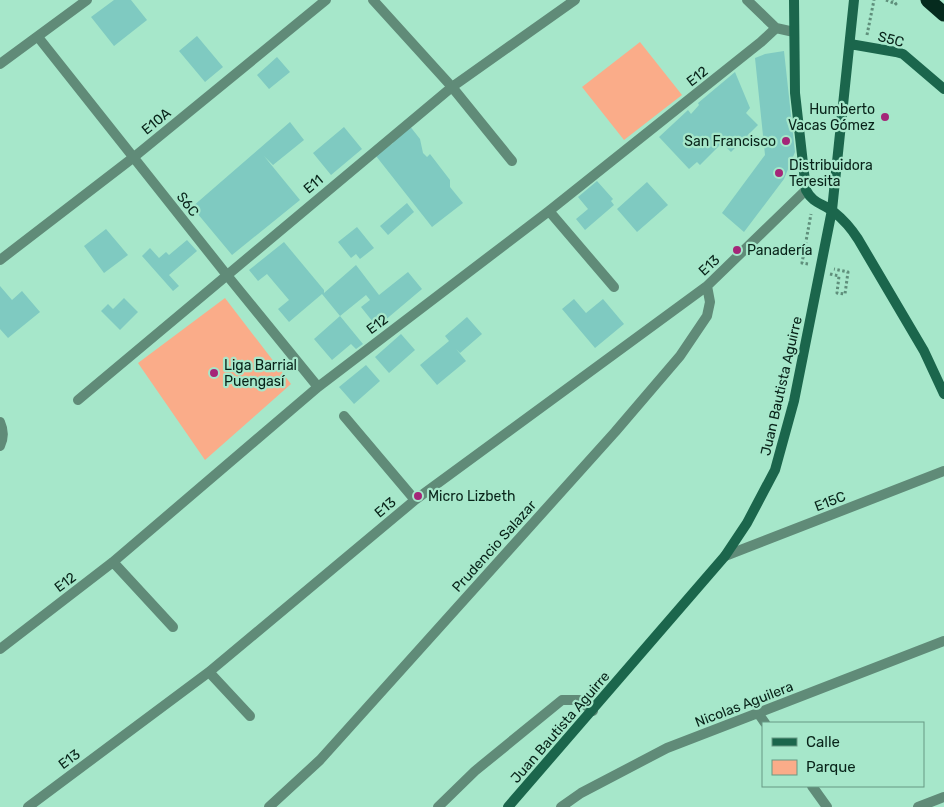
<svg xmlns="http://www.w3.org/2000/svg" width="944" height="807" font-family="Rubik,sans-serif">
	<rect width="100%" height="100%" fill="#a6e7ca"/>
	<path fill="#faac89" d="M 640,42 L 682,95 L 624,140 L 582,87 Z
		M 225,298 L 291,384 L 205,460 L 138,363 Z"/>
	<path fill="#7fcac1" d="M 114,0 L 131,0 L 147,20 L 114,46 L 91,17 Z
		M 197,36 L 223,67 L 205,82 L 179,51 Z
		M 784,51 L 795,152 L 784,179 L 744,232 L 722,213 L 765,155 L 755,58 L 765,54 Z
		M 277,57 L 290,72 L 269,89 L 257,75 Z
		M 735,72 L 750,108 L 746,113 L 758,125 L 731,152 L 722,143 L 700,165 L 697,162 L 689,169 L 659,137 L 688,110 L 691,114 L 699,105 L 698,103 Z
		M 290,122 L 304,140 L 273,165 L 264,156 L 300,200 L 232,255 L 192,207 Z
		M 409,125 L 420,139 L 423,153 L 427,157 L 430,154 L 450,180 L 450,187 L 463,203 L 432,227 L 376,156 L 393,143 L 391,140 Z
		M 344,127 L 362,149 L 331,175 L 313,153 Z
		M 597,181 L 613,199 L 611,201 L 614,205 L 585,230 L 576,219 L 588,209 L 578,197 Z
		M 647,182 L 668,205 L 637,232 L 617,209 Z
		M 407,203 L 414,212 L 388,235 L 380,226 Z
		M 357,227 L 374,248 L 360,259 L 356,254 L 351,258 L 338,242 Z
		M 106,229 L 128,255 L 104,273 L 84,246 Z
		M 187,240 L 197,251 L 169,275 L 179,286 L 173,291 L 142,256 L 150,248 L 159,258 L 166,252 L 169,255 Z
		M 284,242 L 324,290 L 324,293 L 356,265 L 379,295 L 408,272 L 422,289 L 377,327 L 361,307 L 370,300 L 366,295 L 340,316 L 322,294 L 289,322 L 278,309 L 289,300 L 267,274 L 258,281 L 249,270 Z
		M 0,286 L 12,300 L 22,291 L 40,312 L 8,338 L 0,329 Z
		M 124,298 L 138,312 L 120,330 L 101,311 L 108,304 L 113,309 Z
		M 574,299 L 586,313 L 603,299 L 624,324 L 595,348 L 562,309 Z
		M 340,316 L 363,344 L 356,349 L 351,344 L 332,360 L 314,339 Z
		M 467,317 L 482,334 L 460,353 L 456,349 L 466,361 L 437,385 L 420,365 L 449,341 L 445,336 Z
		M 401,334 L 415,350 L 389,373 L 375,357 Z
		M 366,365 L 380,381 L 354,404 L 339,387 Z"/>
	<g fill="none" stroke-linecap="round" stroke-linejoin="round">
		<path stroke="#5f8f7b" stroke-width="3" stroke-dasharray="2.5 2.5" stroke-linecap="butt" d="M 886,0 L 896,4 L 893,0
			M 867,35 L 874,0
			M 808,264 L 802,263 L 811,214
			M 830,274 L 839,276 L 837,293 L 845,294 L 848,272 L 834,269"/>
		<path stroke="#608b78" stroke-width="10" d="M 373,0 L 452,87 L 512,161
			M 747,0 L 776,28 L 794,32
			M 38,37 L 226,274 L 318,387
			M 0,64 L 87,0
			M 549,211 L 614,287
			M 0,260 L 134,157 L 326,0
			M 78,400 L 452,87 L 575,0
			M 344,416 L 415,500
			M 0,422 C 4,431 4,438 0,446
			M 725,556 L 944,471
			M 113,562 L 173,627
			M 0,649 L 113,562 L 318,387 L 549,211 L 761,42 L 776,28
			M 209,672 L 250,716
			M 758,713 L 765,723
			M 812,786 L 827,807
			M 28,807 L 209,672 L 415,500 L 707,286 L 806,190
			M 269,807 L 320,760 L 615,432 L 680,356 L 707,316 L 710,302 L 707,286
			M 438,807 L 475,771 L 562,700 L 579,700 L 593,711
			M 561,807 L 581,793 L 667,748 L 944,641
			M 918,807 L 944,797"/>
		<path stroke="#1b664c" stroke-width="10" d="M 794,0 L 795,93 L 806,190 C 813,204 823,203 834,212 C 844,220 851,228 858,239 L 924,351 L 944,394
			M 850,44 L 896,52 L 903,54 L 944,89
			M 508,807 L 725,556 L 747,523 L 775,470 L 794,401 L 832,210 L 854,0"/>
		<path stroke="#052b1e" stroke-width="15" d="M 928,0 L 944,14"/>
	</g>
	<g fill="#a42678" stroke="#a6e7ca" stroke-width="2">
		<circle cx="885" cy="117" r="5"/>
		<circle cx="786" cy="141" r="5"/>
		<circle cx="779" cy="173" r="5"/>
		<circle cx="737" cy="250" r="5"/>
		<circle cx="214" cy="373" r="5"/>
		<circle cx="418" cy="496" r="5"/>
	</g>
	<g text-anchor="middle" stroke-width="4.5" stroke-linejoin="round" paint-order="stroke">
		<g font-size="14" fill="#082319" stroke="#a6e7ca">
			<text transform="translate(891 39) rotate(15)" y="5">S5C</text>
			<text transform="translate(697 76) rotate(-38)" y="5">E12</text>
			<text transform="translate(156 121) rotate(-39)" y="5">E10A</text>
			<text transform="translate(313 184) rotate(-40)" y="5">E11</text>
			<text transform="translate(188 204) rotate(52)" y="5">S6C</text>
			<text transform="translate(709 265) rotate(-43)" y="5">E13</text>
			<text transform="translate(377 324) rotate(-37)" y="5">E12</text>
			<text transform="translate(781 386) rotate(-77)" y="5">Juan Bautista Aguirre</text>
			<text transform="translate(830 501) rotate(-21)" y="5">E15C</text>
			<text transform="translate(385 507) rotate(-40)" y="5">E13</text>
			<text transform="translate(494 546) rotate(-48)" y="5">Prudencio Salazar</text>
			<text transform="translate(65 582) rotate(-37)" y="5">E12</text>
			<text transform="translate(744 704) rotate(-21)" y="5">Nicolas Aguilera</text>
			<text transform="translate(560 727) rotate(-49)" y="5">Juan Bautista Aguirre</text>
			<text transform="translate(69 759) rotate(-37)" y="5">E13</text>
		</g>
		<g font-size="14" fill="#082319" stroke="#a6e7ca" text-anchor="start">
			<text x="875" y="114" text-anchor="end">Humberto<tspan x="875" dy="16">Vacas Gómez</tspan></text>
			<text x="776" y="146" text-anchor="end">San Francisco</text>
			<text x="789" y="170">Distribuidora<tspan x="789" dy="16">Teresita</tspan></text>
			<text x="747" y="255">Panadería</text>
			<text x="224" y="370">Liga Barrial<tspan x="224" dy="16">Puengasí</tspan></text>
			<text x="428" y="501">Micro Lizbeth</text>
		</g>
	</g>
	<rect x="762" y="722" width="162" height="65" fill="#a6e7ca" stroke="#679983"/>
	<rect x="772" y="738" width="25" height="8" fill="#1b664c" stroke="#679983"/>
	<text x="806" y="747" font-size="15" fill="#082319">Calle</text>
	<rect x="772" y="760" width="25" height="15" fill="#faac89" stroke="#679983"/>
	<text x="806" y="772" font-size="15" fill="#082319">Parque</text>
</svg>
